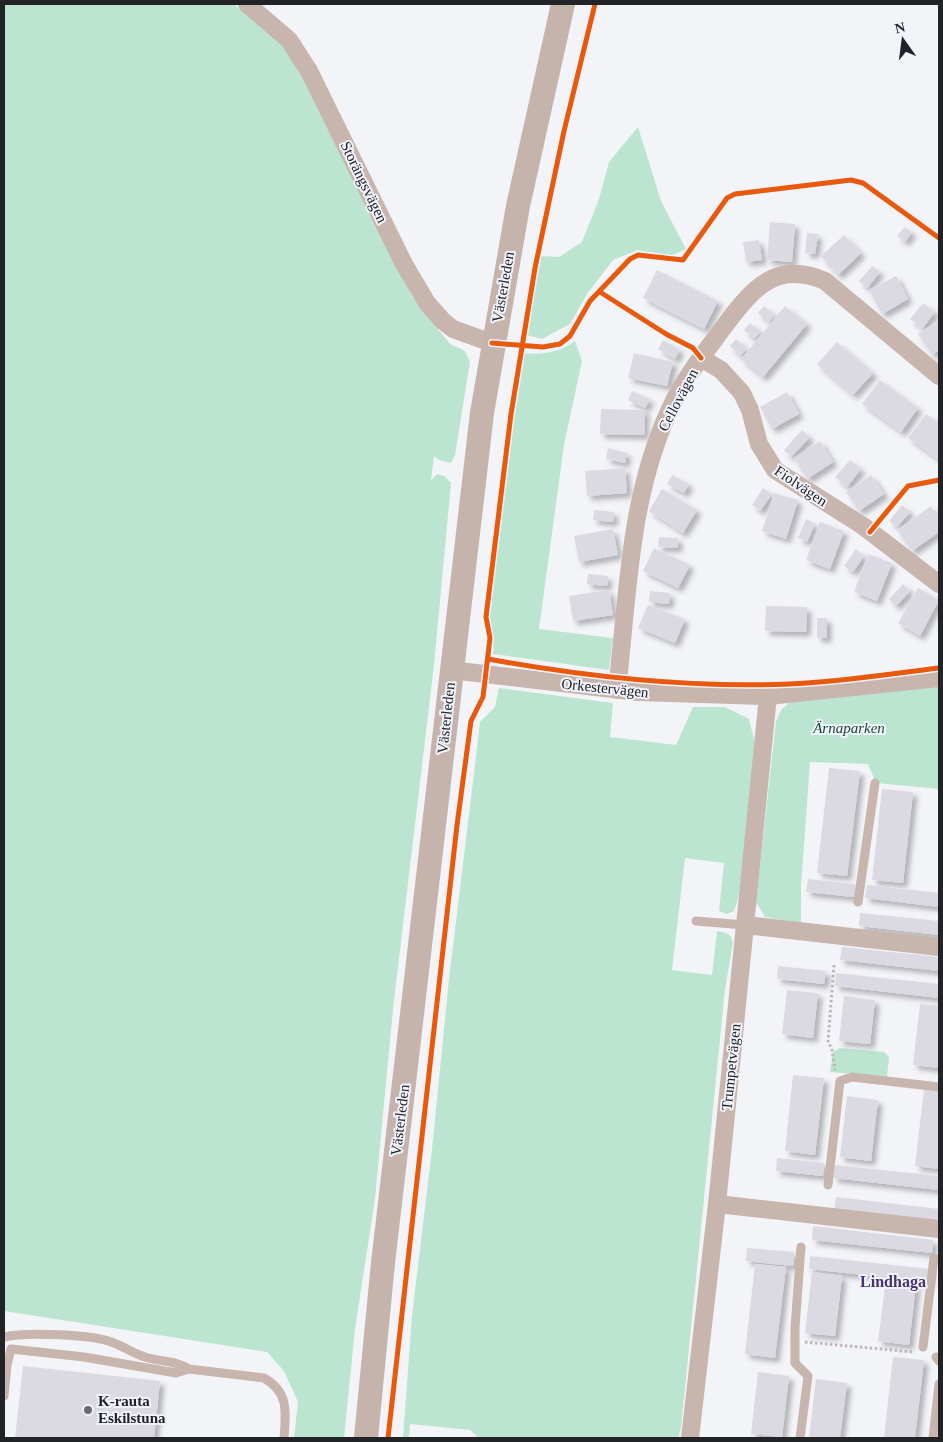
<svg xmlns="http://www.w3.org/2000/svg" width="943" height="1442" font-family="Georgia,serif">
	<defs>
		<filter id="shadow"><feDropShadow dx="4.5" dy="4.5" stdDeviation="2.5" flood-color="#0004"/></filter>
	</defs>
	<rect width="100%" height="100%" fill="#f3f4f8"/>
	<path fill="#bbe5d0" d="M 4,4 L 233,4 L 260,22 L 285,49 L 308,82 L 413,298 L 450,344 L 465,351 L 470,362 L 455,455 L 451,463 L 439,460 L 434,456 L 431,481 L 437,474 L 444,476 L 451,483 L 434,665 L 393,1009 L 375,1199 L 355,1329 L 344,1438 L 294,1438 L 298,1402 L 284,1371 L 267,1352 L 4,1311 Z
		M 638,127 L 661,201 L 686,249 L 670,256 L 638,250 L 613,260 L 587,294 L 570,324 L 542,339 L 526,335 L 539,256 L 559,257 L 582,242 L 599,199 L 609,162 Z
		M 575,341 L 582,361 L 564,445 L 539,629 L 613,638 L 609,670 L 493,654 L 494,648 L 484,628 L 498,499 L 521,353 C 542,355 558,353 575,341 Z
		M 939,684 L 939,789 L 876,783 L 868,764 L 810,762 L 801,886 L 801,924 L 765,917 L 756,902 L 776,721 L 781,710 L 791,701 Z
		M 499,688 L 613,703 L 610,737 L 676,745 L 693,707 L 725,707 L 749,719 L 755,743 L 742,873 L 738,899 L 734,911 L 727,914 L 719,911 L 724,863 L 685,858 L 672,970 L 712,975 L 717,931 C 726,932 731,933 733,943 L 725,989 L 681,1428 L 678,1438 L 479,1438 L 470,1430 L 410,1424 L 409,1438 L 403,1438 L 412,1316 L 432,1149 L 449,979 L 474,773 L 480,722 L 495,707 Z
		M 840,1048 L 884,1052 L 889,1057 L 887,1077 L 830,1072 L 833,1052 Z"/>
	<path fill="#dbdae3" filter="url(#shadow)" d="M 770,222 L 795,224 L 792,262 L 767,260 Z
		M 905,227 L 912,232 L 905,242 L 897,236 Z
		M 807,233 L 818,234 L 815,254 L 805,253 Z
		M 844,235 L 861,253 L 838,275 L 821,256 Z
		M 759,240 L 762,260 L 746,262 L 743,242 Z
		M 872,266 L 880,272 L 867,288 L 859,281 Z
		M 657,270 L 718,301 L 704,329 L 643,298 Z
		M 896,276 L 908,299 L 882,314 L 869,290 Z
		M 923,303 L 935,312 L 922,329 L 910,319 Z
		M 764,306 L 775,315 L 769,322 L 758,313 Z
		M 785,306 L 807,324 L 763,377 L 741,359 Z
		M 939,320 L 939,350 L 932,355 L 918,334 Z
		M 750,323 L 761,332 L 754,339 L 744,330 Z
		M 736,339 L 747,349 L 740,356 L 730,346 Z
		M 663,340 L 680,350 L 675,359 L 658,349 Z
		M 837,342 L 873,373 L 853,395 L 817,364 Z
		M 634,353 L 673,362 L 667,386 L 628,378 Z
		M 880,380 L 918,408 L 901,432 L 862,404 Z
		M 632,391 L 650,399 L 645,408 L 628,400 Z
		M 787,392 L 799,414 L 772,429 L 760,407 Z
		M 601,409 L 645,410 L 644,435 L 600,434 Z
		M 926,414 L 939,423 L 939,460 L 908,438 Z
		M 802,430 L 810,437 L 791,457 L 784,450 Z
		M 820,441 L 833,462 L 807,479 L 794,458 Z
		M 608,448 L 627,453 L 625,463 L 606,459 Z
		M 850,460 L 861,469 L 847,487 L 835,477 Z
		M 625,468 L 627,493 L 587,496 L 585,471 Z
		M 672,475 L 689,484 L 684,493 L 667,484 Z
		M 871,475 L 884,494 L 859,511 L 846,492 Z
		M 763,488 L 772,494 L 760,511 L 752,505 Z
		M 662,489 L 697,510 L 683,533 L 649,511 Z
		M 774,493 L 798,500 L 786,539 L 762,531 Z
		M 902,505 L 910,512 L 897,527 L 889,521 Z
		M 931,506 L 939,518 L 939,532 L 912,551 L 897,530 Z
		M 594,510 L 614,512 L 613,522 L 593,520 Z
		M 806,519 L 815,524 L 807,542 L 798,538 Z
		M 820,522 L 844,531 L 830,569 L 806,560 Z
		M 613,529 L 618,555 L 579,562 L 574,536 Z
		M 659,537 L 678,538 L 678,548 L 658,547 Z
		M 654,548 L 690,565 L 678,588 L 643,571 Z
		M 856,549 L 864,556 L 853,572 L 844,566 Z
		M 868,554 L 892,563 L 877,601 L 854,592 Z
		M 588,574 L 608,576 L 607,586 L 587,584 Z
		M 903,584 L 910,591 L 896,606 L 889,599 Z
		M 918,588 L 939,600 L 920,636 L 898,623 Z
		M 609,590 L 613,615 L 573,621 L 569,596 Z
		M 650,591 L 670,593 L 669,604 L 649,602 Z
		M 648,605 L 685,619 L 675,643 L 638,628 Z
		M 766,606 L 807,607 L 806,632 L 765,631 Z
		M 817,618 L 827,618 L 827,638 L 817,638 Z
		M 829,768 L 860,771 L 847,876 L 817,873 Z
		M 882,789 L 913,792 L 903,883 L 872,880 Z
		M 808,879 L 855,884 L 854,897 L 806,892 Z
		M 867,885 L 939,893 L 939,907 L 865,898 Z
		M 860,913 L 939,921 L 939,935 L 859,926 Z
		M 842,947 L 939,957 L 939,971 L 840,960 Z
		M 778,966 L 826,971 L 824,984 L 777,979 Z
		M 836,973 L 939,984 L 939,998 L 835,986 Z
		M 787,990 L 818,993 L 813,1038 L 782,1034 Z
		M 844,996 L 875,1000 L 870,1044 L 839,1041 Z
		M 920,1004 L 939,1006 L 939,1068 L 913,1065 Z
		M 793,1075 L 824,1078 L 815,1155 L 785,1151 Z
		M 924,1089 L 939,1091 L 939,1169 L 915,1166 Z
		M 847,1096 L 878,1100 L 871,1161 L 840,1157 Z
		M 777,1158 L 824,1163 L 823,1176 L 776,1171 Z
		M 835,1165 L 939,1176 L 939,1190 L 833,1178 Z
		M 836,1197 L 939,1209 L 939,1222 L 834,1211 Z
		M 813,1226 L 933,1240 L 932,1253 L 812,1240 Z
		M 747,1248 L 794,1252 L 793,1266 L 746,1261 Z
		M 810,1256 L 930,1269 L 929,1282 L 809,1269 Z
		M 755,1264 L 786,1267 L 775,1358 L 745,1354 Z
		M 812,1272 L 842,1276 L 835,1336 L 805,1333 Z
		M 886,1280 L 916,1284 L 909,1345 L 878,1341 Z
		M 893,1357 L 924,1360 L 915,1438 L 884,1438 Z
		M 23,1366 L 160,1381 L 154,1438 L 15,1438 Z
		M 758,1372 L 789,1376 L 782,1437 L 751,1434 Z
		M 816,1379 L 847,1383 L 840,1438 L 809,1438 Z"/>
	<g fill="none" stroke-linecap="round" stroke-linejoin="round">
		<path stroke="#c0b7b5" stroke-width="3" stroke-dasharray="2.5 2.5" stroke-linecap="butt" d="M 834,965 L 828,1041 L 832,1050 L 835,1070
			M 805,1342 L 914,1352"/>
		<path stroke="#c8b5ae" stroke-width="9" d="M 858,902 L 875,783
			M 696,921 L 745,925
			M 828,1185 L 840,1081 L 852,1077 L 939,1087
			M 4,1337 C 26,1332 93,1334 114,1343 C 125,1347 134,1354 145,1357 C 161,1362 175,1360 189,1369 L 264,1378 C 289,1392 286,1412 284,1438
			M 923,1347 L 934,1258
			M 936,1357 L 939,1361
			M 4,1396 L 7,1365 L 11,1349 L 84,1357 L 176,1373 L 189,1369
			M 800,1438 L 808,1376 L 795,1363 L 795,1327 L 801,1247
			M 933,1438 L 939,1384"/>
		<path stroke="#c8b5ae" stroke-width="18" d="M 247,4 L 289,40 L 309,71 L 404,264 L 427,303 L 443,321 L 453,329 L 492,343
			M 701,358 L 721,370 L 742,393 L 750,410 L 759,444 L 775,470 L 863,526 L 939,584
			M 451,670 L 638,692 L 768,696 L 939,678
			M 617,690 C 628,595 629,497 670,409 C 684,378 706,351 726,324 C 753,288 777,260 825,281 L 939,376
			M 745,925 L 939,947
			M 717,1204 L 939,1229
			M 690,1438 L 717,1204 L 768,696"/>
		<path stroke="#c5b3ac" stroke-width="24" d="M 366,1438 L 383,1263 L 482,413 L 518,206 L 563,4"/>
		<defs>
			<path id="cycleway" d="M 600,292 L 666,334 L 693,348 L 701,358
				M 492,343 L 543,347 L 560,344 L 570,336 L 590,301 L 630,259 L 638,255 L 683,260 L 727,198 L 735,194 L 851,180 L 863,183 L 939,238
				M 870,532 L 908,486 L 939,480
				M 488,659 C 587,677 688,688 789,684 C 839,682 889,674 939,668
				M 388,1438 L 457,825 L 471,721 L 483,697 L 490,638 L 486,617 L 511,414 L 535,268 L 564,131 L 595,4"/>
		</defs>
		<use href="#cycleway" stroke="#f0f3fb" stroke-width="8"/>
		<use href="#cycleway" stroke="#e8590c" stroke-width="5"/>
	</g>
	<circle fill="#6b6c70" stroke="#f0f3fb" stroke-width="2" cx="88" cy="1410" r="5"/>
	<g text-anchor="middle" stroke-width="4" stroke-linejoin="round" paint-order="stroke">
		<g font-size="15" fill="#222326" stroke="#f0f3fb">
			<text transform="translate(364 182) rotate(64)" y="5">Storängsvägen</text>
			<text transform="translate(503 287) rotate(-80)" y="5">Västerleden</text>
			<text transform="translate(678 400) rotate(-62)" y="5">Cellovägen</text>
			<text transform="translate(801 486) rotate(34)" y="5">Fiolvägen</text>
			<text transform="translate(605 688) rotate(6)" y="5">Orkestervägen</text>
			<text transform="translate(446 718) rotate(-84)" y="5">Västerleden</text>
			<text transform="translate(731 1067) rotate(-84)" y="5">Trumpetvägen</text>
			<text transform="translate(400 1120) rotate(-83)" y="5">Västerleden</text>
		</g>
		<g font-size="15" font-style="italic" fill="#1a4731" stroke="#f0f3fb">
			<text x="849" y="733">Ärnaparken</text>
		</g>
		<g font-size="15" font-weight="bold" fill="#222326" stroke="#f0f3fb" text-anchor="start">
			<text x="98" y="1406">K-rauta<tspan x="98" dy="17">Eskilstuna</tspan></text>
		</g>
		<g font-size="16" font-weight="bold" fill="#49336e" stroke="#f0f3fb">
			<text x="893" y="1287">Lindhaga</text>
		</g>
	</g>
	<rect width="943" height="1442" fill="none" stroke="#222326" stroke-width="10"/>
	<g transform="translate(903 40) rotate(346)" stroke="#f0f3fb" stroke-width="4" paint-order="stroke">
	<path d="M0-4L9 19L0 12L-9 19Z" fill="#222326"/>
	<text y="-8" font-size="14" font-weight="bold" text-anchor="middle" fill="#222326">N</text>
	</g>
</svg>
